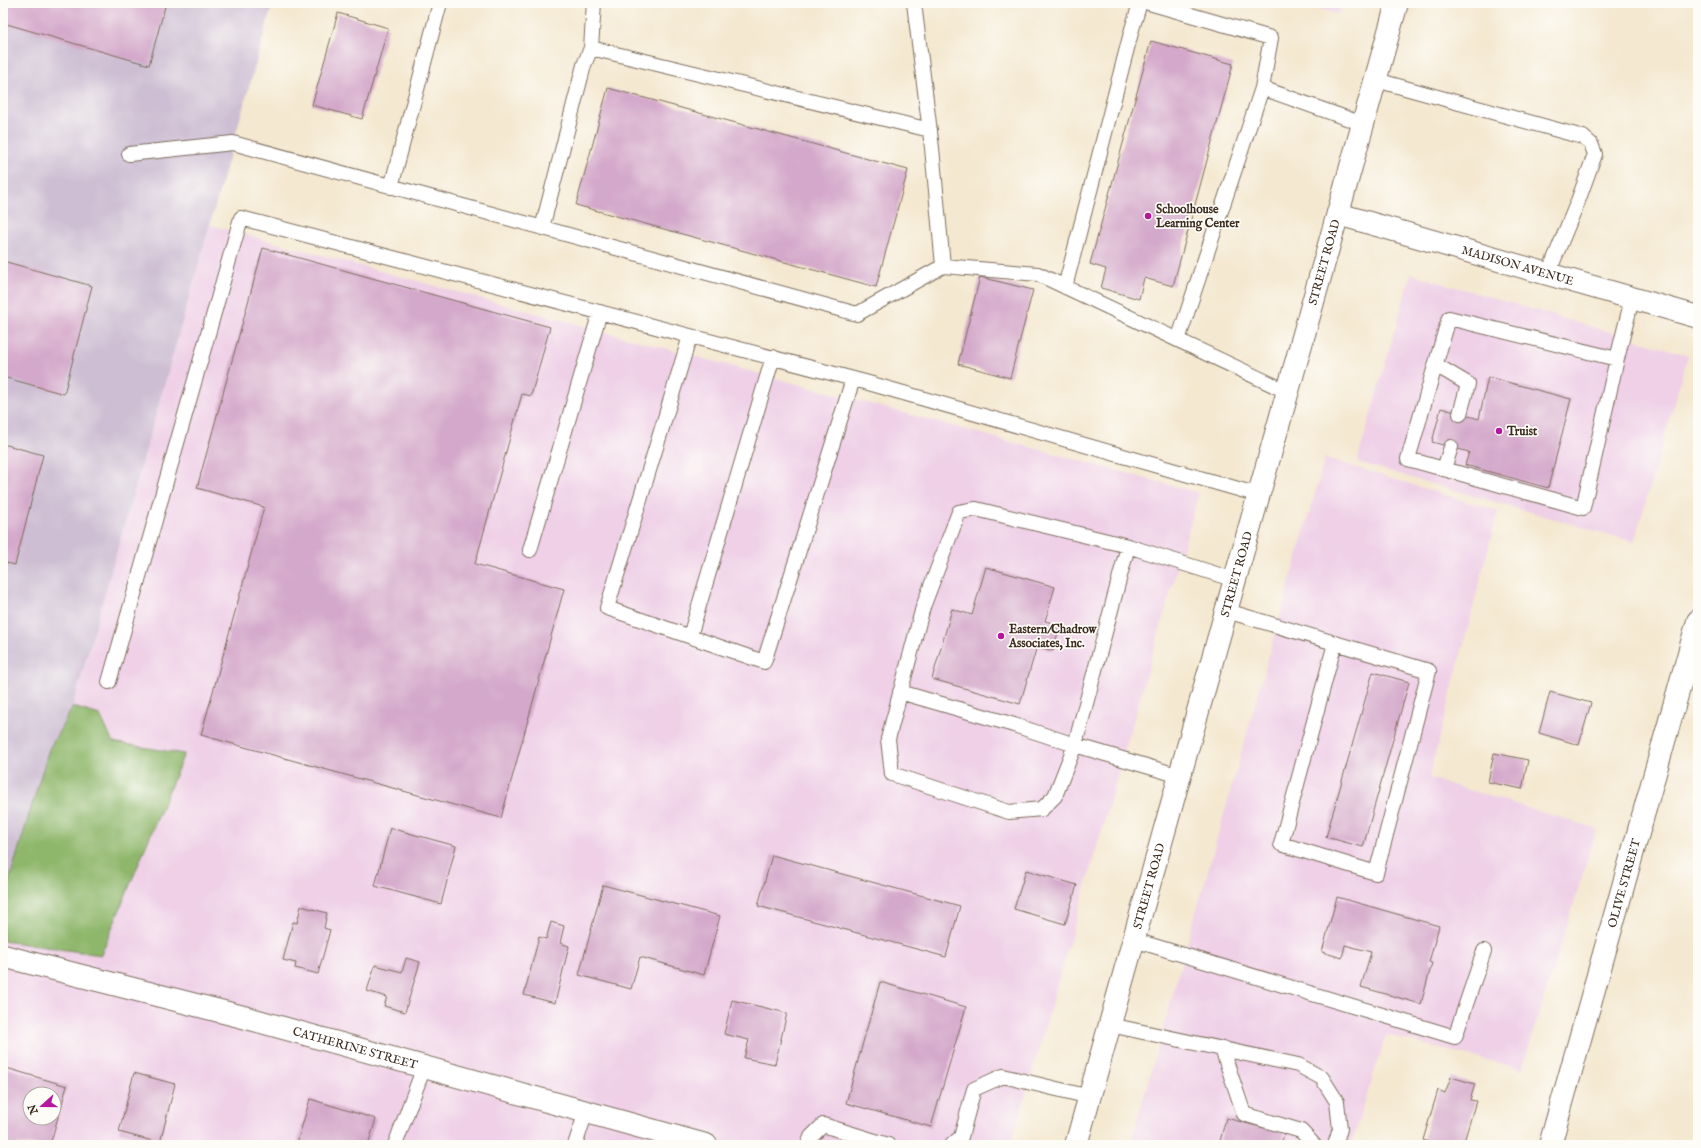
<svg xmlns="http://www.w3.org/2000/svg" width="1701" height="1148" font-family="'IM FELL English',serif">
	<rect width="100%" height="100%" fill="#fdfcf7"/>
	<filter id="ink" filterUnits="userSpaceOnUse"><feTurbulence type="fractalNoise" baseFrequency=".025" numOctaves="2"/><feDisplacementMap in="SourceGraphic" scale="8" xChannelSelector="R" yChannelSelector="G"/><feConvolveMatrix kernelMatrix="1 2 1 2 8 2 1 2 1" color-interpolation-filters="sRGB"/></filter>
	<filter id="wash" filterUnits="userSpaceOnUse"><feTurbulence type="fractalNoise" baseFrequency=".012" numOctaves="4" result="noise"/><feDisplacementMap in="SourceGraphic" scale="16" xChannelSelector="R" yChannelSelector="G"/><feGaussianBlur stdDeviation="0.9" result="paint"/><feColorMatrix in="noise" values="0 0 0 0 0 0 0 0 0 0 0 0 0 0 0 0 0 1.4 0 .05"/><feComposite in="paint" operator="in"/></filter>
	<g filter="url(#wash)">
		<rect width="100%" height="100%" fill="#f4e8d0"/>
		<path fill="#efd0e7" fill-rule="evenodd" d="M 1297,3 L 1341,3 L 1338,14 Z
			M 210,225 L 1199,493 L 1011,1145 L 3,1145 L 3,940 ZM 30,1094 L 54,1094 L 54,1118 L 30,1118 Z
			M 1411,274 L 1688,355 L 1634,542 L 1357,462 Z
			M 1325,458 L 1498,511 L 1429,778 L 1597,829 L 1522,1069 L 1386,1035 L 1351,1145 L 1130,1145 Z"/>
		<path fill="#cdbed3" d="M 3,3 L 273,3 L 75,698 L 3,936 Z"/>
		<path fill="#8fb76c" stroke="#657045" d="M 73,707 L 100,715 L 113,742 L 184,754 L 101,955 L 3,941 L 3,901 L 49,749 Z"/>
		<g id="blocks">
			<path fill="#d4a8ca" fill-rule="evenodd" d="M 3,3 L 166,3 L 149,65 L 3,23 Z
				M 338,13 L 388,28 L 362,119 L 312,105 Z
				M 1151,41 L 1233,64 L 1173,286 L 1144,278 L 1139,299 L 1101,288 L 1106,269 L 1090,264 Z
				M 608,88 L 908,170 L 876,287 L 576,205 Z
				M 263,248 L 550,327 L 531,396 L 522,394 L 475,564 L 564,589 L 501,818 L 201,735 L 264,507 L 197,488 Z
				M 3,261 L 92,286 L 64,394 L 3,377 Z
				M 980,277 L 1033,290 L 1010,378 L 958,364 Z
				M 1488,377 L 1571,399 L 1548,488 L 1465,465 L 1469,452 L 1432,442 L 1441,408 L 1479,419 Z
				M 3,444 L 43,455 L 15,565 L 3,562 Z
				M 986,567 L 1055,587 L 1045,621 L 1060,625 L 1053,651 L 1037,646 L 1020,704 L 932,679 L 952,609 L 972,615 Z
				M 1373,672 L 1409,682 L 1363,847 L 1326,837 Z
				M 3,678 L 8,679 L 4,695 L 3,695 Z
				M 1550,692 L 1591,703 L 1579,745 L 1539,733 Z
				M 1494,753 L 1528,760 L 1522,789 L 1488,782 Z
				M 390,828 L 456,846 L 441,904 L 375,886 Z
				M 772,855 L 960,906 L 946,957 L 758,906 Z
				M 1026,870 L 1077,885 L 1065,924 L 1014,909 Z
				M 603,885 L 720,916 L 704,975 L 640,957 L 631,989 L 579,975 Z
				M 1337,897 L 1439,926 L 1429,962 L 1432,963 L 1421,1004 L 1361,987 L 1371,952 L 1345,945 L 1342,958 L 1322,952 Z
				M 301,906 L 327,913 L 324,928 L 330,930 L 318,974 L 295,968 L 296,963 L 283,960 L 293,922 L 297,923 Z
				M 551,922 L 564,926 L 560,943 L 569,946 L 555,1003 L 524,995 L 539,937 L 546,939 Z
				M 406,958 L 420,962 L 405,1012 L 384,1006 L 387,997 L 367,991 L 375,965 L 402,972 Z
				M 880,982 L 966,1007 L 931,1127 L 846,1103 Z
				M 732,1000 L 787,1013 L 775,1064 L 744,1058 L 749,1040 L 724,1034 Z
				M 3,1067 L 67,1086 L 50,1145 L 3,1145 ZM 30,1094 L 54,1094 L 54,1118 L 30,1118 Z
				M 134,1073 L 175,1084 L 160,1143 L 119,1132 Z
				M 1451,1077 L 1475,1084 L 1470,1100 L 1476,1101 L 1463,1145 L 1438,1145 L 1423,1140 L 1438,1090 L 1445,1093 Z
				M 310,1099 L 376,1119 L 368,1145 L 306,1145 L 297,1143 Z
				M 1226,1118 L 1284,1133 L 1281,1145 L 1219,1145 Z"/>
		</g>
	</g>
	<g filter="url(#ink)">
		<use href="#blocks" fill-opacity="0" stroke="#7c6c5c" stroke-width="1"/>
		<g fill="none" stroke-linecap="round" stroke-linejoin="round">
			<defs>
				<path id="lane" d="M 914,3 L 932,148 L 943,266
					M 1149,3 L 1271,38 L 1262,88 L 1363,124
					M 591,48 L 930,130
					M 1376,80 L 1583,137 L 1591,144 L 1595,154 L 1578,201 L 1548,274
					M 129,154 L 233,143 L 857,314 L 943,266 L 1038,274 L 1288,392
					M 391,187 L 440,3
					M 542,228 L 584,65 L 591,48 L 594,3
					M 1065,287 L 1132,29 L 1140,3
					M 690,336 L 607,608 L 764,662 L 853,379
					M 1178,340 L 1262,88
					M 1617,359 L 1583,508 L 1408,459 L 1449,318 L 1617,359 L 1632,299
					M 1436,365 L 1468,384 L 1460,414
					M 1444,469 L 1451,447
					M 530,550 L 600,312
					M 1227,611 L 1429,671 L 1376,873 L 1281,844 L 1335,643
					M 690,636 L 773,357
					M 109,682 L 241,218 L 865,382 L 1259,495
					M 900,692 L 1014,725 L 1075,745 L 1055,796 L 1042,809 L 1009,812 L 892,774 L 888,739 L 923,607 L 959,512 L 976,509 L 1128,546
					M 1180,776 L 1075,745 L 1128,546 L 1235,580
					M 1134,940 L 1455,1037 L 1484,951
					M 1110,1025 L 1298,1065 L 1322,1078 L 1337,1102 L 1340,1129 L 1335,1145
					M 1222,1049 L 1244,1114 L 1301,1131 L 1314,1145
					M 395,1145 L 424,1067
					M 575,1145 L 586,1112
					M 808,1145 L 811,1137 L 823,1125 L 888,1145
					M 952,1145 L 961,1137 L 974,1089 L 1003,1076 L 1090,1097"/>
				<g id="street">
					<path id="s1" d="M 1338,214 L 1698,317"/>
					<path id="s2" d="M 3,956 L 247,1018 L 706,1145"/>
					<path id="s3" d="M 1550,1145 L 1698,621"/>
				</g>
				<g id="primary">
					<path id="s4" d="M 1076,1145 L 1397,3"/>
				</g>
			</defs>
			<use href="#lane" stroke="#7c6c5c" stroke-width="16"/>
			<use href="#street" stroke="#7c6c5c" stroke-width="24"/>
			<use href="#primary" stroke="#7c6c5c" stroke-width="24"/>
			<use href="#lane" stroke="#fff" stroke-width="14"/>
			<use href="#street" stroke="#fff" stroke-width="22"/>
			<use href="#primary" stroke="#fff" stroke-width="22"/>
		</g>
	</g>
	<g fill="#b5179e" stroke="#fdfcf7" stroke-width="1.5">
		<circle cx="1148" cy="216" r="4"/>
		<circle cx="1499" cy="431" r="4"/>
		<circle cx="1001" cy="636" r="4"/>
	</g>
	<g text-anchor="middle" stroke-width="3.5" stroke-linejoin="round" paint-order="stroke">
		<g font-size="12" font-weight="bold" fill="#3b2a1e" stroke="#fdfcf7" text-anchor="start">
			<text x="1156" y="213">Schoolhouse<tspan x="1156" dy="14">Learning Center</tspan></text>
			<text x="1507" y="435">Truist</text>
			<text x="1009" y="633">Eastern/Chadrow<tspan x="1009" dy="14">Associates, Inc.</tspan></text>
		</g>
		<g font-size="12" fill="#3b2a1e" stroke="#fdfcf7">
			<text dy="4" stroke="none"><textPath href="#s4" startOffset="917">STREET ROAD</textPath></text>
			<text dy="4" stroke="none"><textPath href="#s1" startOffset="187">MADISON AVENUE</textPath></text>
			<text dy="4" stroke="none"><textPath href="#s4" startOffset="593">STREET ROAD</textPath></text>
			<text dy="4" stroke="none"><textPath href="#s3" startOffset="272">OLIVE STREET</textPath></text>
			<text dy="4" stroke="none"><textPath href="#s4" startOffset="269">STREET ROAD</textPath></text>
			<text dy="4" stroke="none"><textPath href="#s2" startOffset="364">CATHERINE STREET</textPath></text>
		</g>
	</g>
	<rect width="1701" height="1148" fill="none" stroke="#fdfcf7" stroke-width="16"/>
	<g transform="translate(42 1106) rotate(249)"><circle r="19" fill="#fdfcf7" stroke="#afa8a0"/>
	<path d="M0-3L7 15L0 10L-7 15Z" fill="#b5179e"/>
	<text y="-6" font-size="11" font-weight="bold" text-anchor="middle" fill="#3b2a1e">N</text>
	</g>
</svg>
